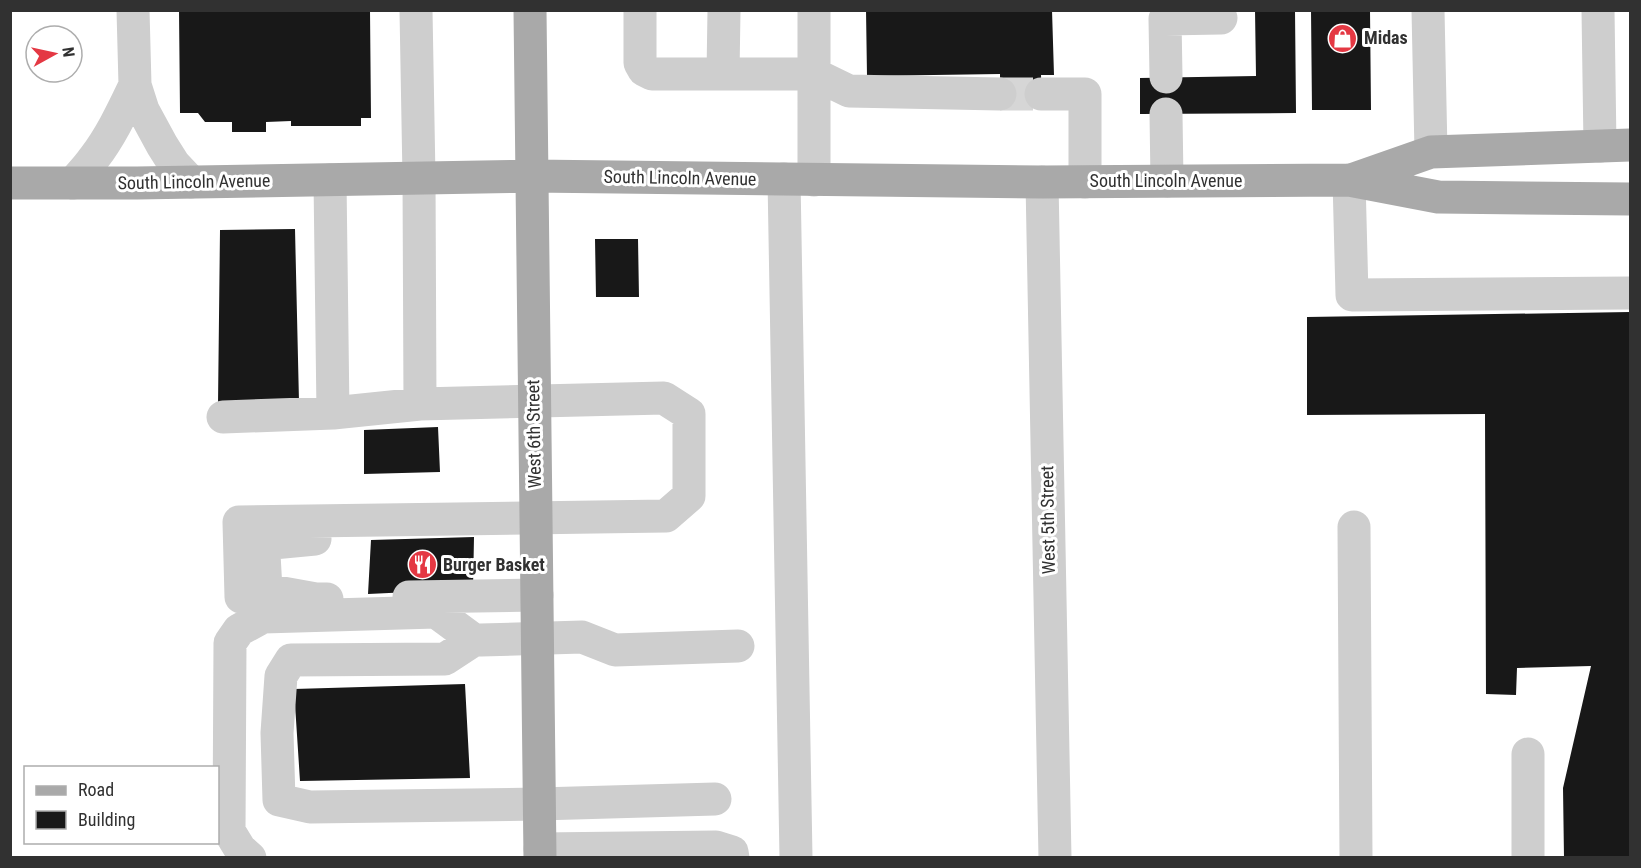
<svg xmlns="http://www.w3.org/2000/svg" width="1641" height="868" font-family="'Roboto Condensed',sans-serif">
	<rect width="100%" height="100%" fill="#fff"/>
	<path fill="#181818" d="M 179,10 L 370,10 L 371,118 L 361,118 L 361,126 L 291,126 L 291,121 L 266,122 L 266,132 L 232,132 L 232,122 L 205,122 L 198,113 L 180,113 Z
		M 866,10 L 1052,10 L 1054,75 L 1041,75 L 1042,105 L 1000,106 L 1000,74 L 867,76 Z
		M 1255,10 L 1295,10 L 1296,113 L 1140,114 L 1140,78 L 1256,76 Z
		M 1311,10 L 1370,10 L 1371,110 L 1312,110 Z
		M 295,229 L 299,402 L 218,405 L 220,230 Z
		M 595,239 L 638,239 L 639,297 L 596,297 Z
		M 1630,312 L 1630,858 L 1564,858 L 1563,788 L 1591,666 L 1517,668 L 1516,695 L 1486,694 L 1485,414 L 1307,415 L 1307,317 Z
		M 438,427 L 440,472 L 364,474 L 364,430 Z
		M 474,537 L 473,589 L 368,594 L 371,540 Z
		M 465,684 L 470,778 L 300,781 L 294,689 Z"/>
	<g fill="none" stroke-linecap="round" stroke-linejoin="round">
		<path stroke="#d6d6d6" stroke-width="33" stroke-dasharray="33 16" stroke-linecap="butt" d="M 1000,94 L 1041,94"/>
		<path stroke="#cecece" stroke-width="33" d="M 133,10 L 135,85 L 143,110 L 162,145 L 174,164 L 191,182
			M 416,10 L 419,178 L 420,404
			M 640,10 L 640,63 L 644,70 L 652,74 L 814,74 L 849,91 L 1000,94
			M 1428,10 L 1431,152
			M 1598,10 L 1600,146
			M 723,74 L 724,10
			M 1166,77 L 1165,19 L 1221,18
			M 1041,94 L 1085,94 L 1085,182
			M 1166,114 L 1167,181
			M 784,179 L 796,858
			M 330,180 L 333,413
			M 814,180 L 814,10
			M 1349,180 L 1352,295 L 1630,293
			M 1042,182 L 1055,858
			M 73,183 C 80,175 88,167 94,158 C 111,136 123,110 135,85
			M 223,417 L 333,413 L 420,404 L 664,398 L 689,414 L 689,496 L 666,516 L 239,522 L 241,597
			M 1354,527 L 1356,858
			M 315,539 L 273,543 L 264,554 L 266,590 L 316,599 L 327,599
			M 409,597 L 537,595
			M 1528,754 L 1528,858
			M 715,799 L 539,804 L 310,807 L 279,800 L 277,733 L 281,676 L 291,660 L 445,659 L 474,640 L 481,640 L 582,637 L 615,650 L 738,646
			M 540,849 L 716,847 L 732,852 L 733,858
			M 250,858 L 240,849 L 229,831 L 230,643 L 239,630 L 263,617 L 436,612 L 474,640"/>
		<path stroke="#a9a9a9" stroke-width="33" d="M 530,10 L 540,858
			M 1351,180 L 1431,152 L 1630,145
			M 10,183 L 137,183 L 532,176 L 1042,182 L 1349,180 L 1438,197 L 1630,199"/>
	</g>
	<defs>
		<symbol id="shop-disc" viewBox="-11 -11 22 22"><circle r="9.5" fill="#e43843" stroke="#fff"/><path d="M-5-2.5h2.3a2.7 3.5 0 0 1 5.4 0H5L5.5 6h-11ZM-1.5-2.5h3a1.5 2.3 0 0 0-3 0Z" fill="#fff"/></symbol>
		<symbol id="restaurant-disc" viewBox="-11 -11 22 22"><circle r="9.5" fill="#e43843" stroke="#fff"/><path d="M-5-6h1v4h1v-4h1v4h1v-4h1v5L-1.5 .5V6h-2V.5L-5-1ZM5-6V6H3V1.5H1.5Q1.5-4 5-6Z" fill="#fff"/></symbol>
	</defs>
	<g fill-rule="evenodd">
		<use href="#shop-disc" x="1326" y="22" width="33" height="33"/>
		<use href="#restaurant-disc" x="406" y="548" width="33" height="33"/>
	</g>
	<g text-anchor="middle" stroke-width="6" stroke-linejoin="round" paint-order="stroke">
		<g font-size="18" font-weight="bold" fill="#313131" stroke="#fff" text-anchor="start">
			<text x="1364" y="44">Midas</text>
			<text x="443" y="571">Burger Basket</text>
		</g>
		<g font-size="18" fill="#313131" stroke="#fff">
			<text transform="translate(680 178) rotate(1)" y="6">South Lincoln Avenue</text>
			<text x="1166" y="187">South Lincoln Avenue</text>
			<text transform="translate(194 182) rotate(-1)" y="6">South Lincoln Avenue</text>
			<text transform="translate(534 434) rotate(-91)" y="6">West 6th Street</text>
			<text transform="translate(1048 520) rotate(-91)" y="6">West 5th Street</text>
		</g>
	</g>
	<rect width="1641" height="868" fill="none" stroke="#313131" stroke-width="24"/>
	<rect x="24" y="766" width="195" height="78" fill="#ffffff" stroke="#adadad" stroke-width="1.5"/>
	<rect x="36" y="786" width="30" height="9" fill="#a9a9a9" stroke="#adadad" stroke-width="1.5"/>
	<text x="78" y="796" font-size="18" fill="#313131">Road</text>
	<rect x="36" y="811" width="30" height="18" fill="#181818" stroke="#adadad" stroke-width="1.5"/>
	<text x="78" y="826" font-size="18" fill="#313131">Building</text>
	<g transform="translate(54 54) rotate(82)"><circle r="28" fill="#ffffff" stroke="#adadad" stroke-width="1.5"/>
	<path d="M0-4.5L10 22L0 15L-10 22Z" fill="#e43843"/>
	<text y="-9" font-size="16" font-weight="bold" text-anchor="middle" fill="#313131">N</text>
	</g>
</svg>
